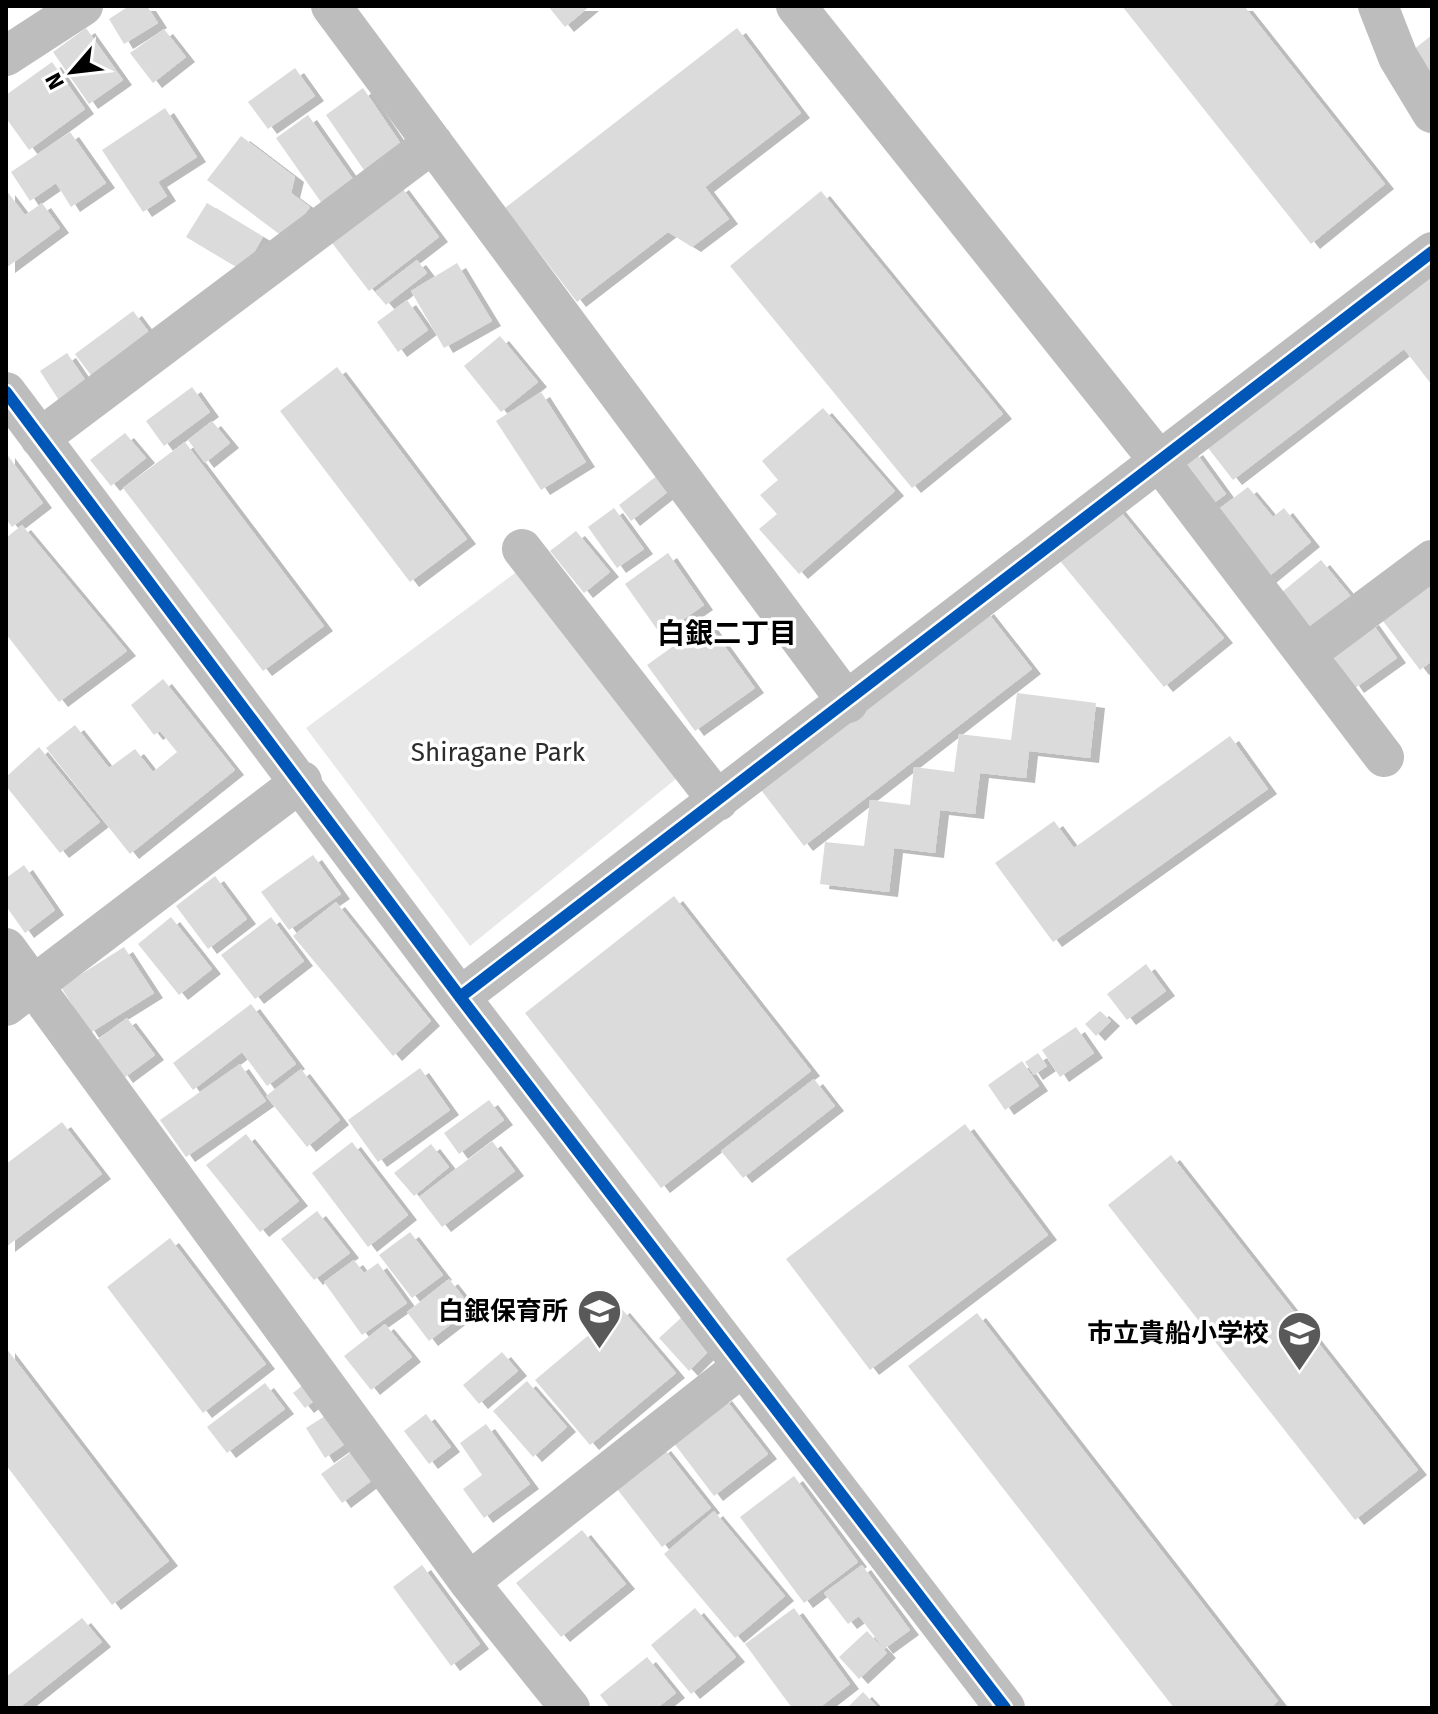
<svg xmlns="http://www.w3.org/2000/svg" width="1438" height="1714" font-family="'Fira Sans','Noto Sans JP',sans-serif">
	<defs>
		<filter id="shadow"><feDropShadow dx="9" dy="5" stdDeviation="0" flood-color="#0004"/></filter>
	</defs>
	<rect width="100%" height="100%" fill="#fff"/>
	<path fill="#e8e8e8" d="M 526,565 L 682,774 L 470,946 L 306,728 Z"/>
	<path fill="#dbdbdb" filter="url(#shadow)" d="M 129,6 L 147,6 L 158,23 L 124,44 L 109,19 Z
		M 548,6 L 590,6 L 565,27 Z
		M 1122,6 L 1244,6 L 1385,184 L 1311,244 Z
		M 86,28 L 123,80 L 89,104 L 53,52 Z
		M 737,28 L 801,113 L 705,187 L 729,219 L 692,247 L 668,232 L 577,302 L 505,208 Z
		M 164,29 L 186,57 L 153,83 L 130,53 Z
		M 1432,35 L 1432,76 L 1413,50 Z
		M 52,62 L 85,109 L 29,150 L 6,118 L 6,95 Z
		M 295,68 L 315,96 L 268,129 L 248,102 Z
		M 363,88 L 403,147 L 366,173 L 326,115 Z
		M 165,108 L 197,157 L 158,182 L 167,196 L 143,212 L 102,150 Z
		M 308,115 L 355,182 L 323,205 L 276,138 Z
		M 70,132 L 106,183 L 71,207 L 56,183 L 30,201 L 11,172 Z
		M 241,136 L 295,177 L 291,193 L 310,207 L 286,239 L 207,180 Z
		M 400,185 L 439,237 L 369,291 L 329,239 Z
		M 6,190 L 25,215 L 42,203 L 60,228 L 6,268 Z
		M 821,191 L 1003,414 L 912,488 L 730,266 Z
		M 207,203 L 263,237 L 243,271 L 186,237 Z
		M 417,260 L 427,273 L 386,305 L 375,292 Z
		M 457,263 L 492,321 L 444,348 L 411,291 Z
		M 1432,276 L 1432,385 L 1404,349 L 1233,480 L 1205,444 Z
		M 407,300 L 428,330 L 398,352 L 377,322 Z
		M 133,311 L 154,339 L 96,382 L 75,354 Z
		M 500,336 L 538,382 L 501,412 L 464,366 Z
		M 67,353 L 88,384 L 60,402 L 40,371 Z
		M 337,367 L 467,539 L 410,582 L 280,411 Z
		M 192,387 L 210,412 L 164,446 L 146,421 Z
		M 541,392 L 586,462 L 541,490 L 496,421 Z
		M 823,408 L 895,491 L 799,574 L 759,529 L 777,514 L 760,495 L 778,480 L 762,461 Z
		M 212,421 L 230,443 L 205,463 L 188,440 Z
		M 125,433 L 146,458 L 111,486 L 90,460 Z
		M 185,442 L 324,626 L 263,671 L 123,488 Z
		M 1194,450 L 1226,494 L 1203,511 L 1171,466 Z
		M 6,453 L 43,503 L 12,527 L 6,519 Z
		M 658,475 L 670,490 L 631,521 L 619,505 Z
		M 1248,487 L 1273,517 L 1284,508 L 1311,542 L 1267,578 L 1215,512 Z
		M 1116,506 L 1224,638 L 1164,687 L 1056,556 Z
		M 614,508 L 644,549 L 617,568 L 588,527 Z
		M 22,525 L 127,651 L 59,702 L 6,634 L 6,538 Z
		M 576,531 L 610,572 L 584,593 L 550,551 Z
		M 668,553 L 704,605 L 661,635 L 625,584 Z
		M 1321,560 L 1358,605 L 1311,642 L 1276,597 Z
		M 1432,583 L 1432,661 L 1420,670 L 1380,617 Z
		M 985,609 L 1032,669 L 804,846 L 758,786 Z
		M 1370,620 L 1397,658 L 1355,688 L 1328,649 Z
		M 707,622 L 755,688 L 695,731 L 647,665 Z
		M 163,679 L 235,770 L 130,854 L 46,748 L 75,725 L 109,768 L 135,749 L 153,772 L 177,752 L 160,731 L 154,735 L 131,705 Z
		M 1017,693 L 1096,703 L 1090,758 L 1029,751 L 1026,778 L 980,773 L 975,814 L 940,810 L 935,853 L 894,848 L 889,892 L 820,884 L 825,842 L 864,846 L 870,800 L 910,805 L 914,767 L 954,772 L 959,734 L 1011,740 Z
		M 1230,736 L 1268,789 L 1053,942 L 995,863 L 1054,821 L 1074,848 Z
		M 39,747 L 100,822 L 60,853 L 6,786 L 6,777 Z
		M 313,855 L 341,894 L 289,930 L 261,892 Z
		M 24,865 L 55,910 L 25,933 L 6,906 L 6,878 Z
		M 215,876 L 247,919 L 208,949 L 176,906 Z
		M 674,896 L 811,1071 L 661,1188 L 525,1013 Z
		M 336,902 L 431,1021 L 393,1056 L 293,936 Z
		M 171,917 L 212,969 L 179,995 L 138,944 Z
		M 271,917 L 304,961 L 255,999 L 221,955 Z
		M 124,947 L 154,993 L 90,1033 L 61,987 Z
		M 1146,964 L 1166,991 L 1127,1020 L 1107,994 Z
		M 251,1004 L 296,1064 L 267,1086 L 242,1052 L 193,1090 L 173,1063 Z
		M 1100,1011 L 1111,1021 L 1096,1036 L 1085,1024 Z
		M 127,1018 L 155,1055 L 124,1078 L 97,1040 Z
		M 1076,1027 L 1094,1053 L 1060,1077 L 1042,1050 Z
		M 1038,1053 L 1047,1066 L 1034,1075 L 1025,1062 Z
		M 1022,1061 L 1039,1086 L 1005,1110 L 988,1085 Z
		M 240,1064 L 266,1101 L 186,1157 L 160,1120 Z
		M 420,1068 L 450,1110 L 378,1162 L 348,1120 Z
		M 301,1069 L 340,1120 L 307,1147 L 266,1096 Z
		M 814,1079 L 835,1106 L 743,1178 L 721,1151 Z
		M 489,1100 L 504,1120 L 459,1154 L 444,1133 Z
		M 62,1122 L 102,1174 L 6,1247 L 6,1164 Z
		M 965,1124 L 1048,1235 L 870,1370 L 786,1259 Z
		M 246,1134 L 299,1201 L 260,1232 L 206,1165 Z
		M 492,1141 L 515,1171 L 442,1227 L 419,1197 Z
		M 352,1142 L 408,1215 L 368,1247 L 312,1173 Z
		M 431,1144 L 449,1167 L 414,1196 L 394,1173 Z
		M 1171,1155 L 1418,1470 L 1355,1520 L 1108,1205 Z
		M 317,1211 L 350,1253 L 314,1280 L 281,1239 Z
		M 410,1232 L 443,1275 L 412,1298 L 379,1255 Z
		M 170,1238 L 266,1364 L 203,1413 L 107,1287 Z
		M 354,1260 L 364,1273 L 378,1263 L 407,1303 L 362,1335 L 324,1282 Z
		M 449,1279 L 472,1308 L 429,1341 L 407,1312 Z
		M 621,1308 L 676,1373 L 590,1445 L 535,1380 Z
		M 977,1313 L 1278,1701 L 1270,1708 L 1174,1708 L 908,1366 Z
		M 682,1317 L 712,1348 L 689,1371 L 659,1338 Z
		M 385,1324 L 412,1357 L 371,1390 L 344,1356 Z
		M 6,1348 L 169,1561 L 112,1605 L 6,1465 Z
		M 502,1352 L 518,1371 L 479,1404 L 463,1385 Z
		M 308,1381 L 320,1396 L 305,1408 L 293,1393 Z
		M 527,1381 L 567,1427 L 533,1457 L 493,1411 Z
		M 265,1383 L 285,1409 L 227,1453 L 207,1427 Z
		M 723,1396 L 768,1454 L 714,1496 L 670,1438 Z
		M 333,1411 L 352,1439 L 325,1458 L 306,1428 Z
		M 426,1414 L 451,1447 L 429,1464 L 404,1431 Z
		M 486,1424 L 530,1484 L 484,1518 L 463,1489 L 482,1475 L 460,1443 Z
		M 662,1446 L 711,1508 L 662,1547 L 614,1485 Z
		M 358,1447 L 379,1475 L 342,1503 L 321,1474 Z
		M 794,1476 L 858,1562 L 804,1603 L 740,1517 Z
		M 714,1511 L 785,1596 L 735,1638 L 664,1554 Z
		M 582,1530 L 626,1584 L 561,1637 L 516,1583 Z
		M 422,1565 L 480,1644 L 451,1666 L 393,1587 Z
		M 862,1565 L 910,1630 L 884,1649 L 859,1616 L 848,1624 L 824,1593 Z
		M 695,1608 L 736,1657 L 691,1694 L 651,1645 Z
		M 794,1608 L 850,1684 L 819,1708 L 792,1708 L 745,1644 Z
		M 82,1618 L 102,1642 L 19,1708 L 6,1708 L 6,1677 Z
		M 867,1631 L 887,1653 L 859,1679 L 839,1657 Z
		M 647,1657 L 676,1693 L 657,1708 L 610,1708 L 600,1695 Z
		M 863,1692 L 878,1708 L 847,1708 Z"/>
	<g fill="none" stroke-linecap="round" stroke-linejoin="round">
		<path stroke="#bdbdbd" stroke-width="40" d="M 331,6 L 848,703
			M 796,6 L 1160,462 L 1384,757
			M 1378,6 L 1398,57 L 1432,113
			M 6,56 L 83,6
			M 6,392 L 460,997 L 1005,1708
			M 40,438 L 433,143
			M 522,549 L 718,801
			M 1306,654 L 1432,560
			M 6,948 L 469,1582 L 570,1708
			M 460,997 L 1432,252
			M 6,1006 L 302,781
			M 469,1582 L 743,1366"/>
		<defs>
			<path id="cycleway" d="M 6,392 L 460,997 L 1005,1708
				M 460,997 L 1432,252"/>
		</defs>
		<use href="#cycleway" stroke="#fff" stroke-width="17"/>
		<use href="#cycleway" stroke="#0057b8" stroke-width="12"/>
	</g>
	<defs>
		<symbol id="school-pin" viewBox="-11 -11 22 30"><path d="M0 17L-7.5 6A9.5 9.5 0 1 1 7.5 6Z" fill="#595959" stroke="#fff"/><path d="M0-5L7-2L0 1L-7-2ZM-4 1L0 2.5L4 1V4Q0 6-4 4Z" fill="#fff"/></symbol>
	</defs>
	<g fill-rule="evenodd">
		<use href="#school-pin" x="574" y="1286" width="51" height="69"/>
		<use href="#school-pin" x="1274" y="1308" width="51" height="69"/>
	</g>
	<g text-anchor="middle" stroke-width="7" stroke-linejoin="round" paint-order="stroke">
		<g font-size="26" fill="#2c2c2c" stroke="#fff">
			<text x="498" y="761">Shiragane Park</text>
		</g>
		<g font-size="26" font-weight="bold" fill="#000" stroke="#fff" text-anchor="end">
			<text x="568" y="1320">白銀保育所</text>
			<text x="1269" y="1342">市立貴船小学校</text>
		</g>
		<g font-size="28" font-weight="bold" fill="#000" stroke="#fff">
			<text x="727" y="643">白銀二丁目</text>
		</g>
	</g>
	<rect width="1438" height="1714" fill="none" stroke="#000000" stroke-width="16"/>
	<g transform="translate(72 72) rotate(242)" stroke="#ffffff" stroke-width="6" paint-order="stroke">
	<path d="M0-6L14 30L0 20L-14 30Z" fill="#000000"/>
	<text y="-12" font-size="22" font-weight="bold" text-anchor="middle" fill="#000000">N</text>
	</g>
</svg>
